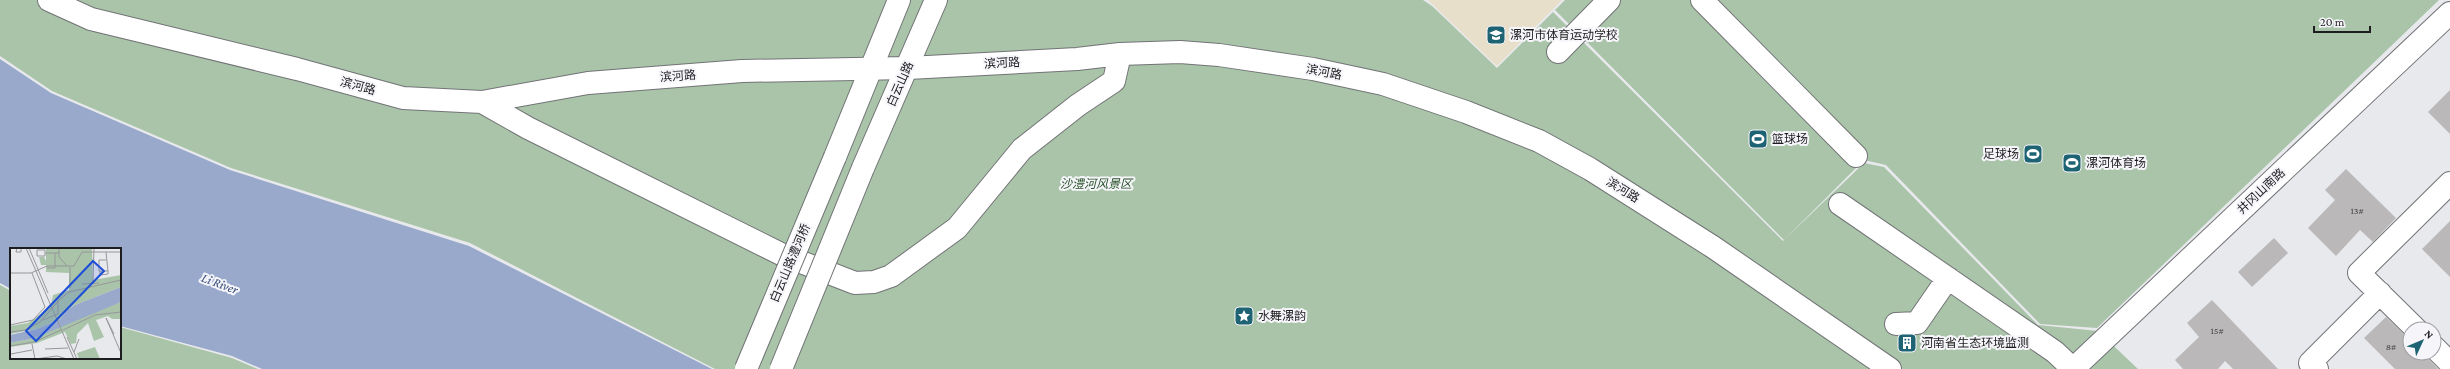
<svg xmlns="http://www.w3.org/2000/svg" width="2450" height="369" font-family="'Crimson Pro','Noto Sans SC',serif">
	<rect width="100%" height="100%" fill="#e8e9ec"/>
	<path fill="#e7dfc9" d="M 1428,0 L 1562,0 L 1497,66 Z"/>
	<path fill="#a9c4a9" d="M 0,0 L 1423,0 L 1432,6 L 1497,68 L 1553,12 L 1783,241 L 1864,163 L 1884,167 L 2038,325 L 2098,331 L 2138,369 L 715,369 L 470,243 L 231,168 L 52,91 L 0,56 Z
		M 1565,0 L 2439,0 L 2097,328 L 2040,324 L 1886,165 L 1864,160 L 1784,240 L 1555,10 Z
		M 0,285 L 11,291 L 11,358 L 120,358 L 120,327 L 232,358 L 258,369 L 0,369 Z"/>
	<path fill="#98a9cc" d="M 0,59 L 51,93 L 230,170 L 469,246 L 712,369 L 262,369 L 232,356 L 120,326 L 120,249 L 11,249 L 11,289 L 0,283 Z"/>
	<path fill="#bbb8ba" d="M 2450,90 L 2450,134 L 2428,112 Z
		M 2346,169 L 2396,218 L 2373,242 L 2360,230 L 2336,256 L 2308,228 L 2335,200 L 2325,190 Z
		M 2450,221 L 2450,277 L 2422,249 Z
		M 2274,238 L 2288,253 L 2252,287 L 2238,272 Z
		M 2212,300 L 2278,369 L 2233,369 L 2225,361 L 2218,369 L 2183,369 L 2175,360 L 2199,337 L 2187,323 Z
		M 2386,317 L 2410,340 L 2410,353 L 2423,353 L 2438,369 L 2395,369 L 2364,338 Z"/>
	<g fill="none" stroke-linecap="round" stroke-linejoin="round">
		<defs>
			<path id="minor" d="M 49,0 L 91,19 L 297,69 L 403,98 L 482,102 L 588,83 L 742,71 L 908,68 L 1077,59 L 1120,54 L 1180,52 L 1219,55 L 1313,69 L 1383,84 L 1466,112 L 1539,141 L 1590,169 L 1713,247 L 1890,369
				M 1702,0 L 1856,156
				M 1558,52 L 1609,0
				M 482,102 L 528,128 L 783,255 L 855,283 L 874,282 L 891,276 L 957,228 L 1022,149 L 1078,105 L 1114,81 L 1120,54
				M 1840,204 L 2055,352 L 2073,369
				M 1896,324 L 1917,323 L 1948,278
				M 2416,329 L 2359,273 L 2450,183
				M 2434,347 L 2450,363
				M 2073,369 L 2450,13
				M 2317,369 L 2310,363 L 2380,293"/>
			<path id="highway" d="M 835,157 L 899,0
				M 863,168 L 936,0"/>
		</defs>
		<use href="#minor" stroke="#727376" stroke-width="24"/>
		<use href="#highway" stroke="#727376" stroke-width="24"/>
		<use href="#minor" stroke="#fff" stroke-width="22"/>
		<use href="#highway" stroke="#fff" stroke-width="22"/>
		<defs>
			<path id="highway-bridge" d="M 746,369 L 835,157
				M 781,369 L 863,168"/>
		</defs>
		<use href="#highway-bridge" stroke="#727376" stroke-width="24" stroke-linecap="butt"/>
		<use href="#highway-bridge" stroke="#fff" stroke-width="22"/>
	</g>
	<defs>
		<symbol id="school-square" viewBox="-11 -11 22 22"><rect x="-9" y="-9" width="18" height="18" rx="4" fill="#1e6374" stroke="#f6f6fa"/><path d="M0-5L7-2L0 1L-7-2ZM-4 1L0 2.5L4 1V4Q0 6-4 4Z" fill="#fff"/></symbol>
		<symbol id="stadium-square" viewBox="-11 -11 22 22"><rect x="-9" y="-9" width="18" height="18" rx="4" fill="#1e6374" stroke="#f6f6fa"/><path d="M0-5a6.5 5 0 1 0 0 10a6.5 5 0 1 0 0-10ZM-3.5-1.8h7v3.6h-7Z" fill="#fff"/></symbol>
		<symbol id="sight-square" viewBox="-11 -11 22 22"><rect x="-9" y="-9" width="18" height="18" rx="4" fill="#1e6374" stroke="#f6f6fa"/><path d="M0-6L1.8-2.2L6-1.7L2.9 1.2L3.7 5.4L0 3.3L-3.7 5.4L-2.9 1.2L-6-1.7L-1.8-2.2Z" fill="#fff"/></symbol>
		<symbol id="building-square" viewBox="-11 -11 22 22"><rect x="-9" y="-9" width="18" height="18" rx="4" fill="#1e6374" stroke="#f6f6fa"/><path d="M-4-6H4V6H1V3H-1V6H-4ZM-2.5-4.3h1.7v1.8h-1.7ZM.8-4.3h1.7v1.8H.8ZM-2.5-1h1.7V.8h-1.7ZM.8-1h1.7V.8H.8Z" fill="#fff"/></symbol>
	</defs>
	<g fill-rule="evenodd">
		<use href="#school-square" x="1485" y="24" width="22" height="22"/>
		<use href="#stadium-square" x="1747" y="128" width="22" height="22"/>
		<use href="#stadium-square" x="2022" y="143" width="22" height="22"/>
		<use href="#stadium-square" x="2061" y="152" width="22" height="22"/>
		<use href="#sight-square" x="1233" y="305" width="22" height="22"/>
		<use href="#building-square" x="1896" y="332" width="22" height="22"/>
	</g>
	<g text-anchor="middle" stroke-width="4" stroke-linejoin="round" paint-order="stroke">
		<g font-size="10" fill="#444446">
			<text x="2357" y="214">13#</text>
			<text x="2217" y="334">15#</text>
			<text x="2391" y="350">8#</text>
		</g>
		<g font-size="12" fill="#1d1d1f" stroke="#f6f6fa" text-anchor="start">
			<text x="1510" y="39">漯河市体育运动学校</text>
			<text x="1772" y="143">篮球场</text>
			<text x="2019" y="158" text-anchor="end">足球场</text>
			<text x="2086" y="167">漯河体育场</text>
			<text x="1258" y="320">水舞漯韵</text>
			<text x="1921" y="347">河南省生态环境监测</text>
		</g>
		<g font-size="12" fill="#1d1d1f" stroke="#f6f6fa">
			<text transform="translate(1002 63) rotate(-3)" y="4">滨河路</text>
			<text transform="translate(1324 72) rotate(11)" y="4">滨河路</text>
			<text transform="translate(678 76) rotate(-4)" y="4">滨河路</text>
			<text transform="translate(900 84) rotate(-66)" y="4">白云山路</text>
			<text transform="translate(358 86) rotate(15)" y="4">滨河路</text>
			<text transform="translate(1623 190) rotate(32)" y="4">滨河路</text>
			<text transform="translate(2261 191) rotate(-43)" y="4">井冈山南路</text>
			<text transform="translate(790 263) rotate(-67)" y="4">白云山路澧河桥</text>
		</g>
		<g font-size="12" font-style="italic" fill="#224e25" stroke="#f6f6fa">
			<text x="1096" y="188">沙澧河风景区</text>
		</g>
		<g font-size="13" font-style="italic" fill="#354b7a" stroke="#f6f6fa">
			<text transform="translate(220 283) rotate(21)" y="5">Li River</text>
		</g>
	</g>
	<g transform="translate(10 248)">
		<rect width="111" height="111" fill="#e8e9ec"/>
		<path d="M 36,0 L 82,0 L 83,32 L 111,27 L 111,39 L 65,57 L 57,62 L 50,71 L 27,81 L 0,86 L 0,78 L 18,75 L 32,65 L 42,54 L 38,44 L 42,53 L 43,47 L 59,42 L 59,25 L 36,24 L 36,17 L 31,17 L 29,9 L 34,9 L 36,13 ZM 111,54 L 111,71 L 102,71 L 98,68 L 86,72 L 94,89 L 84,93 L 78,75 L 67,86 L 66,95 L 61,96 L 55,84 L 27,95 L 0,99 L 0,95 L 25,90 L 81,65 ZM 85,99 L 90,111 L 69,111 L 67,105 Z" fill="#a9c4a9"/>
		<path d="M 111,39 L 111,54 L 25,90 L 0,95 L 0,87 L 27,81 L 50,71 L 57,62 L 65,57 Z" fill="#98a9cc"/>
		<path fill="none" stroke="#97979a" stroke-width="1" d="M 7,0 L 6,4 L 11,4 L 11,0M 16,0 L 64,111M 19,0 L 38,45M 49,0 L 49,9 L 57,18M 96,4 L 98,23 L 89,23 L 89,12 L 96,12M 35,5 L 35,2 L 27,2 L 27,8 L 35,8 L 35,5 L 49,5M 60,19 L 60,40M 37,20 L 45,20 L 45,5M 90,23 L 90,27 L 98,26 L 98,23M 0,25 L 21,25 L 37,18 L 64,18 L 72,4 L 111,4M 83,34 L 84,0M 72,36 L 89,35M 96,70 L 111,105M 96,70 L 104,86M 33,72 L 48,66 L 48,53M 0,77 L 23,72 L 35,59 L 22,25M 53,82 L 85,67 L 111,64M 0,84 L 15,82 L 30,74 L 50,51 L 59,44 L 111,32M 57,89 L 67,111M 22,96 L 25,111M 0,98 L 24,94 L 51,82M 35,101 L 58,100M 64,104 L 69,91M 1,106 L 22,102M 25,111 L 47,108 L 57,111"/>
		<path fill="#1d4ed8" fill-opacity="0.15" stroke="#1d4ed8" stroke-width="2" d="M 83,13 L 94,23 L 26,93 L 16,83 Z"/>
		<rect width="111" height="111" fill="none" stroke="#1d1d1f" stroke-width="2"/>
	</g>
	<g transform="translate(2422 341) rotate(46)"><circle r="19" fill="#f6f6fa" stroke="#9f9fa2"/>
	<path d="M0-3L7 15L0 10L-7 15Z" fill="#1e6374"/>
	<text y="-6" font-size="11" font-weight="bold" text-anchor="middle" fill="#1d1d1f">N</text>
	</g>
	<path d="M2314 26v6h56v-6" fill="none" stroke="#1d1d1f" stroke-width="2"/>
	<text x="2320" y="26" font-size="12" fill="#1d1d1f" stroke="#f6f6fa" stroke-width="3" paint-order="stroke">20 m</text>
</svg>
